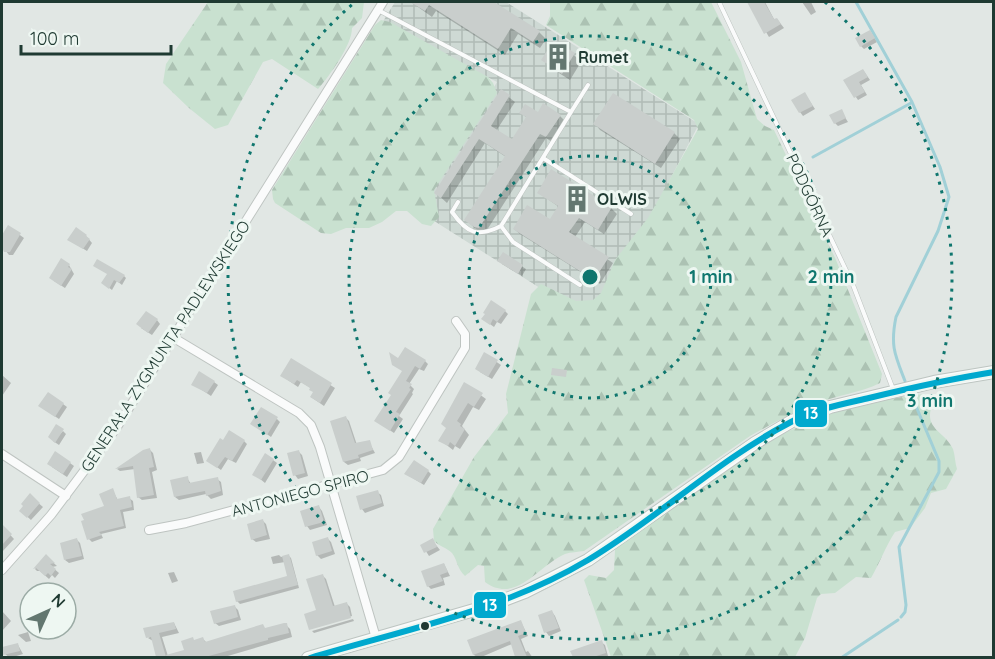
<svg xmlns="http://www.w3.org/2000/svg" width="995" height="659" font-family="Quicksand,sans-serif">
	<defs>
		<pattern id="industrial-grid" width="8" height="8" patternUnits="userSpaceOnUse" patternTransform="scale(1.5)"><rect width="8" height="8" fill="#ced9d4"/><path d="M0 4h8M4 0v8" fill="none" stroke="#b0bbb6"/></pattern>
		<pattern id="forest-firs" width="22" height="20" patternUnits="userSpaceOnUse" patternTransform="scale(1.5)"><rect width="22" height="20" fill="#c9e1d0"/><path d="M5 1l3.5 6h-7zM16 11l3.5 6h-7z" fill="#acc2b3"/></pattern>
	</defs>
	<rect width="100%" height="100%" fill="#e1e7e4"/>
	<path fill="url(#industrial-grid)" d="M 395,2 L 506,2 L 699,124 L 595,323 L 420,212 L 497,82 L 382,23 Z"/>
	<path fill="url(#forest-firs)" d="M 208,2 L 364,2 L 362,18 L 352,28 C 352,45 330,75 318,89 L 272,59 L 263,62 L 228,125 L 215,129 L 189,108 L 163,83 L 166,64 Z
		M 550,2 L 711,2 L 741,62 L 757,119 L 765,126 L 774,130 L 836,260 L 882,374 L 880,383 C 860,393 838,395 817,403 C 794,411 772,424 750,436 L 584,551 C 578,552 571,552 565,554 C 539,565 516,605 485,582 L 484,566 L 478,565 L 465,576 C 457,569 458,561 452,553 C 447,548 439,546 434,541 L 433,529 L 474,457 L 508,413 L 506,394 L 531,294 L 541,284 L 576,301 L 593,300 L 601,293 L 615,260 L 648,218 L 698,129 L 694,120 L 546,25 L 550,16 Z
		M 381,20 L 390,22 L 488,77 L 493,83 L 497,93 L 434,190 L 439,217 L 431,226 L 422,224 L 407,211 L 396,211 L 382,222 L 369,228 L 346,228 L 331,234 L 321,233 L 275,203 L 273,199 L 272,190 L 375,25 Z
		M 924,394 L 931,397 L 933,403 C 922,429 944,430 953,449 C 955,455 955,463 957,469 L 946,489 L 931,493 L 925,508 L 910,528 L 895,532 C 885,547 880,563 871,578 L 856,577 L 835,593 L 821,594 L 817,598 L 805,638 L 795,657 L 611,657 L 584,580 L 589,575 L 606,578 L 614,570 L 615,550 L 618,542 L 770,441 C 817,414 870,400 924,394 Z"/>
	<path fill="#0003" d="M 411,2 L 491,2 L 539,32 L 546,39 L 540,48 L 518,34 L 505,55 L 436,11 L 432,17 Z
		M 748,2 L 765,2 L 775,21 L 777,19 L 784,28 L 769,37 Z
		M 802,2 L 811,2 L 816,12 L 811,15 Z
		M 870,31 L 877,42 L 864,49 L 861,46 Z
		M 574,55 L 581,62 L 570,80 L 551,68 L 543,60 Z
		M 863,70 L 870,80 L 861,85 L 867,95 L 858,100 L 845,81 Z
		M 501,91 L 515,102 L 496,131 L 512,141 L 527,118 L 521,113 L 560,116 L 565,121 L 552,142 L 546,138 L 485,233 L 477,230 L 466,220 L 506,157 L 485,143 L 447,203 L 436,193 Z
		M 805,94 L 815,109 L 803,116 L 800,112 Z
		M 841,111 L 848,122 L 838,126 L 835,123 Z
		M 595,124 L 674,133 L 680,139 L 661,168 L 600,130 Z
		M 552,171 L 611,208 L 617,214 L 604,234 L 585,222 L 575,237 L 613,263 L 600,284 L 520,234 L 514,229 L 550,221 L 559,207 L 539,193 Z
		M 9,227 L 24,238 L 13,255 L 9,255 L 2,246 L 2,238 Z
		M 86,236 L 92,243 L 87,251 L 69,240 Z
		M 503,254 L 526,269 L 522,276 L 502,264 Z
		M 69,265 L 74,274 L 65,288 L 54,281 Z
		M 124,276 L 126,278 L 122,285 L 117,281 L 112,290 L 103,283 Z
		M 505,311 L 508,314 L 501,324 L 497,322 L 494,327 L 483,319 Z
		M 157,320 L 160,324 L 152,335 L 141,328 Z
		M 485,354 L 501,365 L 492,379 L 480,372 Z
		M 291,360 L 335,388 L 324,406 L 311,397 L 314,393 L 311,388 L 301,382 L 298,387 L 282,376 Z
		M 399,360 L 425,361 L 428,364 L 424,371 L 419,369 L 409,384 L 414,389 L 412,393 L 413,394 L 399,416 L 403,419 L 394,433 L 376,421 L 392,396 L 403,372 Z
		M 2,375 L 11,383 L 2,396 Z
		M 214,382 L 218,385 L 211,396 L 193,384 Z
		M 465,384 L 486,399 L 479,410 L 473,407 L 462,426 L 469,435 L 460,449 L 455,446 L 453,450 L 440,440 L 447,429 Z
		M 63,404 L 67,407 L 59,419 L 44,409 Z
		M 346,418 L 349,421 L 357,445 L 369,442 L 375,453 L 360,458 L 361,461 L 348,465 L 344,462 Z
		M 277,419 L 280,422 L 271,437 L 252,424 Z
		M 63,431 L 66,434 L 59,445 L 53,441 Z
		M 244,441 L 247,444 L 236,463 L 228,459 L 221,470 L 211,463 L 223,442 Z
		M 150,450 L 153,453 L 157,470 L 152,472 L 157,498 L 142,500 L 138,497 L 135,469 L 120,471 L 117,469 L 143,451 Z
		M 201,452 L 204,463 L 197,464 L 194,453 Z
		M 299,452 L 302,455 L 308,476 L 298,479 L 295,475 Z
		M 273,460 L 277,463 L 265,483 L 254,474 Z
		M 70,463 L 74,466 L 67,477 L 52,467 Z
		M 428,471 L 431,474 L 424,485 L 406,474 Z
		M 187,478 L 191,484 L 217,479 L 221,482 L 223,495 L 211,499 L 206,494 L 179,500 L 175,497 Z
		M 112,490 L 118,500 L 129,498 L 133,501 L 134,510 L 123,512 L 126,528 L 101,534 L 103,538 L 92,542 L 89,539 L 106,507 Z
		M 377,492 L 381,495 L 384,506 L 365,513 L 362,509 Z
		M 30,496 L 43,507 L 31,520 L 21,511 Z
		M 319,507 L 322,511 L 327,525 L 310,530 L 307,526 Z
		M 263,521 L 266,524 L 270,539 L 256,542 L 252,539 Z
		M 2,526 L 14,539 L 2,552 Z
		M 328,539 L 331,542 L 335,554 L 321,559 L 317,555 Z
		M 77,540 L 80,543 L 84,559 L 69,563 L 65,560 Z
		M 432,540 L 440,550 L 429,556 L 422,545 Z
		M 279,555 L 281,557 L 288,555 L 291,558 L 299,588 L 240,604 L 237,601 L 289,577 L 285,562 L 273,564 L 271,557 Z
		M 46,556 L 57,566 L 52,567 L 59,573 L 55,578 L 52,575 L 49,579 L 40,571 L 37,571 L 35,569 Z
		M 444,564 L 450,576 L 443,578 L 445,585 L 431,589 L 428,586 Z
		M 174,572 L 178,581 L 172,583 L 168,573 Z
		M 322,575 L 326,579 L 335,607 L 346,603 L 350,607 L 352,616 L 310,628 L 318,611 Z
		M 234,606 L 238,610 L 241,620 L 219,626 L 215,623 Z
		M 2,611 L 11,621 L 2,631 Z
		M 552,612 L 555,616 L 561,631 L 549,636 L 546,632 Z
		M 353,619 L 354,621 L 314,633 L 312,631 Z
		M 521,622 L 528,636 L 521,639 L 526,652 L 528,651 L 533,658 L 517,658 L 512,644 L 479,658 L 474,655 L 469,640 Z
		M 174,623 L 179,633 L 162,637 L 168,656 L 186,651 L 195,641 L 203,639 L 207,643 L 286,625 L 290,629 L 292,637 L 221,658 L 151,658 L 157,656 L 153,641 L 148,638 Z
		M 35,629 L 54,629 L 54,632 L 38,635 Z
		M 28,632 L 31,641 L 26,642 L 18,635 Z
		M 601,642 L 605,645 L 608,656 L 574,658 L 572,652 Z
		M 18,645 L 23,654 L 10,658 L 5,654 Z"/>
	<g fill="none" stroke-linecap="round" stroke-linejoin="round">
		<path stroke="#a1d0d7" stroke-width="3" d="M 856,2 L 912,102 L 940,167 L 949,197 L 938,231 L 896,317 C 890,346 895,355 905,381
			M 813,157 L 911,103
			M 901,617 L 905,612 L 906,605 L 899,547 L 939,472 L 939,461 L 913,399
			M 841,658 L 898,620"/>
	</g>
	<path fill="#c9cecc" d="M 410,2 L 494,2 L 540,31 L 533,42 L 511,28 L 498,49 L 429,5 L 425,11 Z
		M 747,2 L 764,2 L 774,19 L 777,18 L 781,24 L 764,34 Z
		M 870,30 L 875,38 L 860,47 L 855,38 Z
		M 554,40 L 575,53 L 562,74 L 541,60 Z
		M 863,69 L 868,77 L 859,82 L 865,92 L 854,98 L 843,80 Z
		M 501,89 L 510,95 L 491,126 L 512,139 L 526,117 L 519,113 L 525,104 L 538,112 L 543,103 L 561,115 L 546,137 L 540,134 L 479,228 L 474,227 L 464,220 L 505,156 L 479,139 L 441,198 L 434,193 Z
		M 805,92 L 813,106 L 799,113 L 791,100 Z
		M 613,93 L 675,132 L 655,164 L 593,124 Z
		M 842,109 L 846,118 L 834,124 L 829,115 Z
		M 551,169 L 612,207 L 598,230 L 579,218 L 569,232 L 609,257 L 594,280 L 513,229 L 527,205 L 550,219 L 558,206 L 537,193 Z
		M 8,225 L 21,233 L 10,252 L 4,252 L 2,247 L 2,235 Z
		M 76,227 L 87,235 L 86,236 L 90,239 L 83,249 L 67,240 Z
		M 503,252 L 523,265 L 518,274 L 497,261 Z
		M 61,258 L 70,264 L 68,267 L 72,269 L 61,286 L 49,278 Z
		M 97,259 L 125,275 L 119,283 L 114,280 L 109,289 L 101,283 L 107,274 L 93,266 Z
		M 491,300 L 506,310 L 497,322 L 493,319 L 490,325 L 481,319 L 485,314 L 483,313 Z
		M 146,311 L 158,319 L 148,333 L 136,324 Z
		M 405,347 L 426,360 L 420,369 L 415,366 L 406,381 L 412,384 L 409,388 L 411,389 L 396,412 L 400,414 L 390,431 L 374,421 L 391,395 L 388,393 L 402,371 L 392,365 L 389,352 L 398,358 Z
		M 484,352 L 498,360 L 488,377 L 475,369 Z
		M 291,358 L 332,383 L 320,403 L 310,397 L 313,392 L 309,390 L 310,388 L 297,380 L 294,384 L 280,376 Z
		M 552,368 L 567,370 L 566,377 L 551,375 Z
		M 199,371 L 215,381 L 207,393 L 191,385 Z
		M 464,382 L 483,393 L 474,407 L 468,403 L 457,421 L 461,424 L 460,426 L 465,429 L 455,446 L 450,442 L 448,446 L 438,441 L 446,428 L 441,424 Z
		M 48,392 L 64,403 L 55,417 L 38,406 Z
		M 261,407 L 278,417 L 267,435 L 250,424 Z
		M 346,416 L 355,443 L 370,440 L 373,450 L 358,455 L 359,458 L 343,462 L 330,421 Z
		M 56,424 L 64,429 L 55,443 L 48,437 Z
		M 229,430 L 245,440 L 232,461 L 225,457 L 217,468 L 206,461 L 220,438 L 223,440 Z
		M 150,448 L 154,467 L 149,468 L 154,495 L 137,498 L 133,466 L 115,469 L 143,450 Z
		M 299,450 L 305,473 L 293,476 L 287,453 Z
		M 55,451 L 71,462 L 63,474 L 47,464 Z
		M 265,453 L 274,459 L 261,480 L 252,475 Z
		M 414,460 L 429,470 L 421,483 L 404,474 Z
		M 188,476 L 189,483 L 218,477 L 221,491 L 206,496 L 205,491 L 174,497 L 170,480 Z
		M 113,488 L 117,499 L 130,496 L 132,507 L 120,510 L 124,526 L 99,532 L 102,535 L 87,540 L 81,521 L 84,520 L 81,514 L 104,506 L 99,494 Z
		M 378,490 L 382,503 L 360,510 L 356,496 Z
		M 30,493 L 40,503 L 27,518 L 19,511 L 23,506 L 21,504 Z
		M 319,505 L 324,522 L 305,527 L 300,511 Z
		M 263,519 L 267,535 L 251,540 L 247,524 Z
		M 2,524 L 12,534 L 2,545 Z
		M 328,537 L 332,551 L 316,556 L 312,542 Z
		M 77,538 L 82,556 L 64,560 L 60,543 Z
		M 433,538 L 437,547 L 424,553 L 420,545 Z
		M 46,554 L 55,563 L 50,564 L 56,569 L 51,576 L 48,573 L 45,576 L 36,568 L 33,569 Z
		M 289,554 L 298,585 L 236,602 L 233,591 L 287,576 L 282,556 Z
		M 444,563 L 448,572 L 440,575 L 443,581 L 427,587 L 421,571 Z
		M 323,574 L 333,606 L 347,602 L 351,618 L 309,630 L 304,614 L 316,610 L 306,579 Z
		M 235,605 L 238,617 L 214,624 L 210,611 Z
		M 552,610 L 559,628 L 544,633 L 538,615 Z
		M 521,620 L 526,633 L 518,636 L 527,657 L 515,657 L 510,641 L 473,655 L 467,640 Z
		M 174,622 L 176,629 L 159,633 L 166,657 L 156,657 L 151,637 L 146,638 L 143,628 Z
		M 284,623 L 287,623 L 289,633 L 268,638 L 268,640 L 205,657 L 167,657 L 166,655 L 184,650 L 181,641 L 193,637 L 194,640 L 203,637 L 205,642 L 263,624 L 265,628 Z
		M 602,640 L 606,653 L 593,657 L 573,657 L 570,651 Z
		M 18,643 L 20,651 L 3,655 L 2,647 Z"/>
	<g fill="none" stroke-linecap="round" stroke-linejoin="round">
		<defs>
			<path id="lane" d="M 719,2 L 853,285 L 893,389
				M 378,10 L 571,112 L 588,85
				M 571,112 L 501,226 L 513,242 L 580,285
				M 543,158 L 631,214
				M 458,202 L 452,212 C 467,233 477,238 501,226"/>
			<path id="street" d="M 174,338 L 299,413 L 311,425 L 320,447 L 376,638
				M 2,454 L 66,496
				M 149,530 L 186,523 L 383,470 L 399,457 L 465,348 L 465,334 L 456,321
				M 2,570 L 51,515 L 117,427 L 383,2"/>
			<path id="secondary" d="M 308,658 L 488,606 L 525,592 L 588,560 L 755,443 L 792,421 L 830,407 L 934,382 L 994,372"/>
		</defs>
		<use href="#lane" stroke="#bec4c1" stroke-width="5"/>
		<use href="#street" stroke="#bec4c1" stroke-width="10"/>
		<use href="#secondary" stroke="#bdc5c1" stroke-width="14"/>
		<use href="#lane" stroke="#fafbfb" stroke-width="4"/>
		<use href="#street" stroke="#fafbfb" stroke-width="8"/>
		<use href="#secondary" stroke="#fafbfb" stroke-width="12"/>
		<defs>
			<path id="bus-1" d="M 310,658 C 403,630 503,611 588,560 C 657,519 719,459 791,422 C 815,409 843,404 869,398 C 910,388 951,379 994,372"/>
		</defs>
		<use href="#bus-1" stroke="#eef7f2" stroke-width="10"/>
		<use href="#bus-1" stroke="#00a9ce" stroke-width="6"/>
	</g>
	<g fill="none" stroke="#0f766e" stroke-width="3" stroke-dasharray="3 6">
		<circle cx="590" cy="277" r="121"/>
		<circle cx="590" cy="277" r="241"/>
		<path d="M825 2A362 362 0 1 1 355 2"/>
	</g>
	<defs>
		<symbol id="building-bare" viewBox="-9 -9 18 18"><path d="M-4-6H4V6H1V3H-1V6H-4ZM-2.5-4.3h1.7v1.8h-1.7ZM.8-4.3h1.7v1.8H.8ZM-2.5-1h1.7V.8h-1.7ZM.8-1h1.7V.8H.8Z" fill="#637770" stroke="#eef7f2" stroke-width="2.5" paint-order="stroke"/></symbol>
	</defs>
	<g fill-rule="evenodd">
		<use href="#building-bare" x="539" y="38" width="38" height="38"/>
		<use href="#building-bare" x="558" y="180" width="38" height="38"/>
	</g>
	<circle fill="#1f3a32" stroke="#eef7f2" stroke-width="2" cx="425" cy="626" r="5"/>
	<g text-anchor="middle" stroke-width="6" stroke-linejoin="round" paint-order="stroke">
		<g font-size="16" font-weight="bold" fill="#1f3a32" stroke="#eef7f2" text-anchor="start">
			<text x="578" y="63">Rumet</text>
			<text x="597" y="205">OLWIS</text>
		</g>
		<g font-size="16" fill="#1f3a32" stroke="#eef7f2">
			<text transform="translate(810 195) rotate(65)" y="6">PODGÓRNA</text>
			<text transform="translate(165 346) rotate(-57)" y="6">GENERAŁA ZYGMUNTA PADLEWSKIEGO</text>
			<text transform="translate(300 493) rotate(-15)" y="6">ANTONIEGO SPIRO</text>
		</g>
	</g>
	<circle cx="590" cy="277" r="9" fill="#0f766e" stroke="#eef7f2" stroke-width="3"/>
	<g font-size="18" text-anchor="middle" font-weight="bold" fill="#0f766e" stroke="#eef7f2" stroke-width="6" stroke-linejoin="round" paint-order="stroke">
		<text x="711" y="283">1 min</text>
		<text x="831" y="283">2 min</text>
		<text x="930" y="407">3 min</text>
	</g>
	<g stroke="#eef7f2" stroke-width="2">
		<rect x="794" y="399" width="34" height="29" rx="6" fill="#00a9ce"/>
		<rect x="473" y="591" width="34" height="28" rx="6" fill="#00a9ce"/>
	</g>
	<g font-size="16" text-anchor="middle" font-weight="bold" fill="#fff">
		<text x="811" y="419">13</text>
		<text x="490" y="611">13</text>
	</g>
	<rect width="995" height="659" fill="none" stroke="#1f3a32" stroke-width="6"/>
	<g transform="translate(48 611) rotate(45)"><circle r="28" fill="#eef7f2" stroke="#9baba5" stroke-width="1.5"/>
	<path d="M0-4.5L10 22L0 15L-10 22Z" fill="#637770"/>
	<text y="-9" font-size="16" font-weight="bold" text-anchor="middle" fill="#1f3a32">N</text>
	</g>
	<path d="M21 45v9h150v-9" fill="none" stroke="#1f3a32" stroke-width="3"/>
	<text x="30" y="45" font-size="18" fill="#1f3a32" stroke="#eef7f2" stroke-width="4.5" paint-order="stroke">100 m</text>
</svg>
